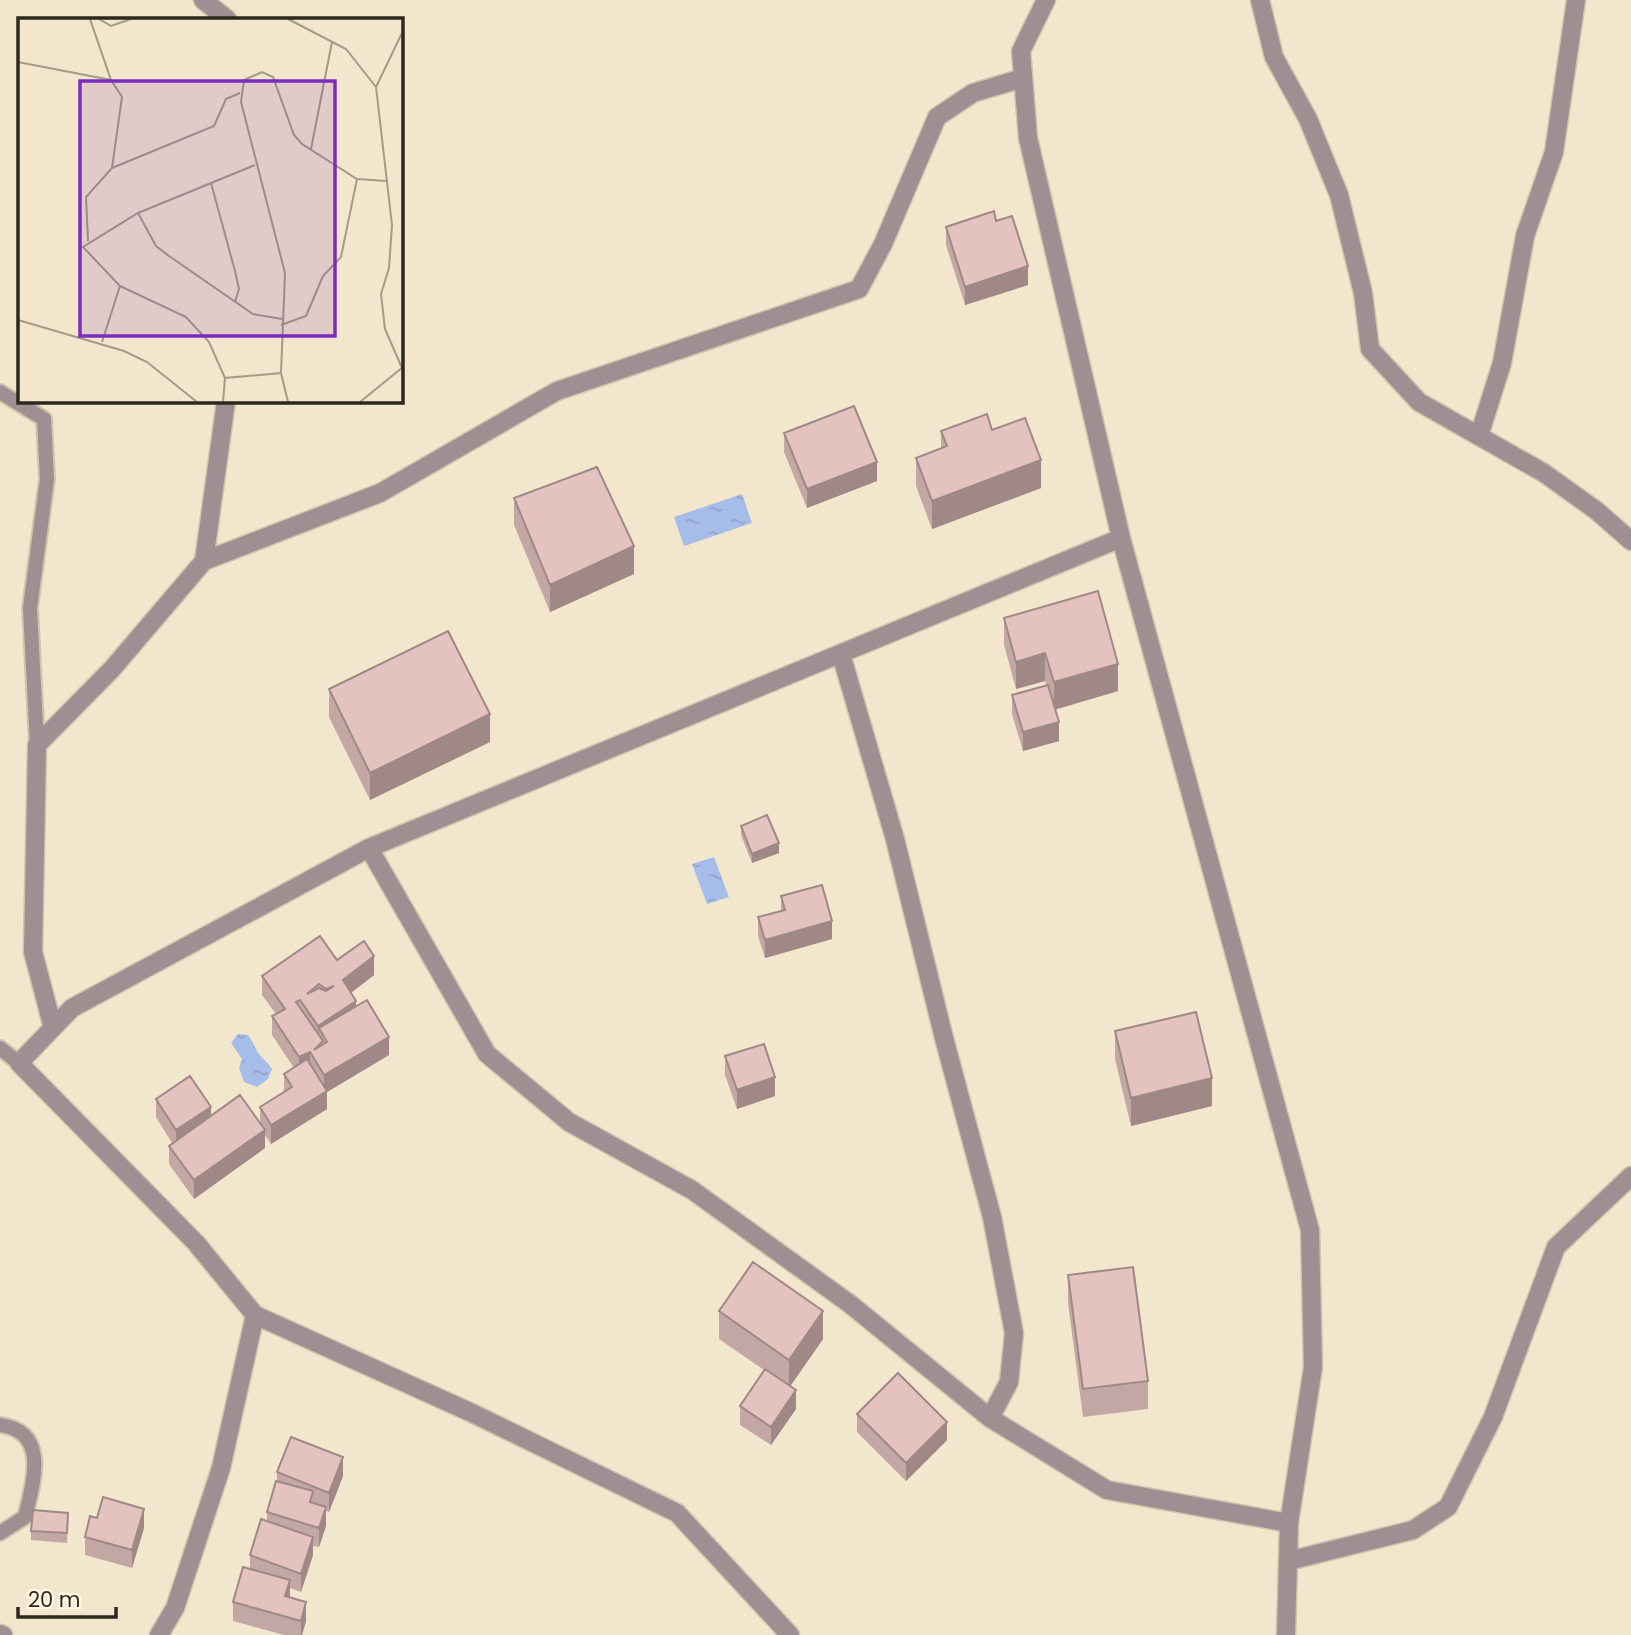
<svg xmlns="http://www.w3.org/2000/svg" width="1631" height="1635" font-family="Poppins,sans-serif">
	<defs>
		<pattern id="water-ripples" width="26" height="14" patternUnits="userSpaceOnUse" patternTransform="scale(1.75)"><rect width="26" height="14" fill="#a7bde9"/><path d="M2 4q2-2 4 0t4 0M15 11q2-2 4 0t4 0" fill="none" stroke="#90a2c7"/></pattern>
	</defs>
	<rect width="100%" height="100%" fill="#f2e7cc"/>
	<path fill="url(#water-ripples)" d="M 742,494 L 752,523 L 684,546 L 674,517 Z
		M 714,857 L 729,897 L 707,904 L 692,864 Z
		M 238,1034 L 248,1035 C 252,1041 254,1044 257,1051 C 260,1057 268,1062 272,1069 L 268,1079 L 257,1087 L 244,1082 L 239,1068 L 242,1059 L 231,1043 Z"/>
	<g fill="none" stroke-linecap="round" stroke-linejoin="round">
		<defs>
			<path id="service" d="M 0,392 L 44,419 L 47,479 L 30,608 L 37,745
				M 0,1048 L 19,1063
				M 0,1425 C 50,1432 33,1483 25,1517 L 0,1533"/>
			<path id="minor" d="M 203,0 L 227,19
				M 1046,0 L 1021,51 L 1028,138 L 1121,538 L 1310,1230 L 1313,1367 L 1289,1523 L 1286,1635
				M 1260,0 L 1274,57 L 1308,119 L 1339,195 L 1363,293 L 1370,349 L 1419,402 L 1544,473 L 1597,511 L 1631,541
				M 1479,436 L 1502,363 L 1525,236 L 1554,152 L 1576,0
				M 204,561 L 380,493 L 557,391 L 859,289 L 883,244 L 937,117 L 973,93 L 1023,78
				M 841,654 L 895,839 L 944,1038 L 992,1217 L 1014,1333 L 1009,1382 L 990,1418
				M 369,848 L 487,1054 L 569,1122 L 692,1190 L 850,1304 L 990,1418 L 1107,1490 L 1289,1523
				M 53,1028 L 33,952 L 37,745 L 112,669 L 204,561 L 226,401
				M 255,1315 L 472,1413 L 677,1513 L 790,1635
				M 1288,1561 L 1413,1530 L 1448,1507 L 1493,1417 L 1556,1247 L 1631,1176
				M 0,1634 L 3,1635
				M 159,1635 L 175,1608 L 221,1468 L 255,1315 L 196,1243 L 19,1063 L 72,1008 L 369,848 L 1121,538"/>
		</defs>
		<use href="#service" stroke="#cec5ad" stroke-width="18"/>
		<use href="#minor" stroke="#cec5ad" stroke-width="21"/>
		<use href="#service" stroke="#9d8f92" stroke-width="14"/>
		<use href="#minor" stroke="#9d8f92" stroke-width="18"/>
	</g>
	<path fill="#c3a7a4" d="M 996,221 L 1028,285 L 965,305 L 946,245 L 946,227 Z
		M 992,430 L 1041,488 L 932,529 L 916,486 L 916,458 L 941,448 L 941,431 Z
		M 784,433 L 877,481 L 807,508 L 784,452 Z
		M 514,498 L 634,574 L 550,612 L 514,525 Z
		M 1004,618 L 1118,691 L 1055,709 L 1059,741 L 1023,751 L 1012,714 L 1012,695 L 1046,685 L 1045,681 L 1016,689 L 1004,645 Z
		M 329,689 L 490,742 L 370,800 L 329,717 Z
		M 741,826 L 779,853 L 752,863 L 741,835 Z
		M 781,896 L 832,939 L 765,958 L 758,936 L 758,917 L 781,911 Z
		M 337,960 L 374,975 L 351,993 L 356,1006 L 389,1055 L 327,1092 L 327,1109 L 271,1144 L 265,1135 L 265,1148 L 194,1199 L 169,1164 L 169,1146 L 172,1143 L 156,1117 L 156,1099 L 211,1115 L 260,1122 L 260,1107 L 284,1093 L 284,1074 L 294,1068 L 272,1035 L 272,1016 L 276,1014 L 262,995 L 262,976 Z
		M 1115,1031 L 1212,1106 L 1131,1126 L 1115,1059 Z
		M 725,1056 L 775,1096 L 737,1109 L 725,1075 Z
		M 1068,1275 L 1148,1381 L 1148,1409 L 1083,1417 L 1068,1303 Z
		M 719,1311 L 823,1339 L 790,1386 L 796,1409 L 771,1445 L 740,1425 L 740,1406 L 764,1370 L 719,1339 Z
		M 857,1414 L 947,1440 L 906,1481 L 857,1432 Z
		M 277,1472 L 343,1476 L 329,1512 L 326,1511 L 326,1526 L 319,1547 L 313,1546 L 313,1555 L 301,1592 L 290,1588 L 290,1597 L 306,1621 L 302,1635 L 284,1635 L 233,1621 L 233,1602 L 250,1569 L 250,1555 L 267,1521 L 267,1512 L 277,1481 Z
		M 68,1522 L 67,1543 L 31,1540 L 31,1531 Z
		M 144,1528 L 132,1568 L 85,1555 L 85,1537 Z"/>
	<path fill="#9f8886" d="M 1028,266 L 1028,285 L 965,305 L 965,287 Z
		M 1041,460 L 1041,488 L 932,529 L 932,501 Z
		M 877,462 L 877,481 L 807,508 L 807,489 Z
		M 634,546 L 634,574 L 550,612 L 550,585 Z
		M 1045,653 L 1045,681 L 1016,689 L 1016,662 Z
		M 1118,664 L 1118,691 L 1054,710 L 1054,682 Z
		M 490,714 L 490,742 L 370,800 L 370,773 Z
		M 1059,722 L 1059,741 L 1023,751 L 1023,732 Z
		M 779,843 L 779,853 L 752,863 L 752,854 Z
		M 832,921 L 832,939 L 765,958 L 765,940 Z
		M 374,956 L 374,975 L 343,999 L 343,980 Z
		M 356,1001 L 356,1020 L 319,1028 L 319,1044 L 318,1045 L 318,1026 Z
		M 389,1037 L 389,1055 L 327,1092 L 327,1109 L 271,1144 L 271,1125 L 324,1092 L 324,1075 Z
		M 310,1052 L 310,1071 L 299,1075 L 299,1057 Z
		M 775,1077 L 775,1096 L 737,1109 L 737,1090 Z
		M 1212,1078 L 1212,1106 L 1131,1126 L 1131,1098 Z
		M 211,1107 L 211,1126 L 176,1149 L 176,1130 Z
		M 265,1130 L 265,1148 L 194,1199 L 194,1180 Z
		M 823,1311 L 823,1339 L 789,1388 L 789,1360 Z
		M 796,1390 L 796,1409 L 771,1445 L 771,1427 Z
		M 947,1422 L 947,1440 L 906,1481 L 906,1463 Z
		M 343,1457 L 343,1476 L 329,1512 L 329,1493 Z
		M 326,1507 L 326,1526 L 319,1547 L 319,1528 Z
		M 144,1509 L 144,1528 L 132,1568 L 132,1550 Z
		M 313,1537 L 313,1555 L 301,1592 L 301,1574 Z
		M 290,1580 L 290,1598 L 285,1596 Z
		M 306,1602 L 306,1621 L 302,1635 L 301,1635 L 301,1621 Z"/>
	<path fill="#e3c2bf" stroke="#9f8886" stroke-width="2" fill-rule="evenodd" d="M 994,211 L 996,221 L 1012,216 L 1028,266 L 965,287 L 946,227 Z
		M 854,406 L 877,462 L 807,489 L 784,433 Z
		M 987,414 L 992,430 L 1025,418 L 1041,460 L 932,501 L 916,458 L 947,446 L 941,431 Z
		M 597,467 L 634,546 L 550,585 L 514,498 Z
		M 1098,591 L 1118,664 L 1054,682 L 1045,653 L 1016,662 L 1004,618 Z
		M 448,631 L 490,714 L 370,773 L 329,689 Z
		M 1048,685 L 1059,722 L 1023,732 L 1012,695 Z
		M 767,815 L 779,843 L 752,854 L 741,826 Z
		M 822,885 L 832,921 L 765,940 L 758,917 L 785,910 L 781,896 Z
		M 320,936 L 337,960 L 364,941 L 374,956 L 343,980 L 356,1001 L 318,1026 L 300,1000 L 296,1002 L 323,1041 L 314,1050 L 327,1042 L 319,1028 L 367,1000 L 389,1037 L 324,1075 L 310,1052 L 299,1057 L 272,1016 L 285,1009 L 262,976 ZM 319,984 L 326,989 L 334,986 L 326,991 L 319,988 L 307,994 Z
		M 1196,1012 L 1212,1078 L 1131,1098 L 1115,1031 Z
		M 764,1044 L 775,1077 L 737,1090 L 725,1056 Z
		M 307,1059 L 327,1091 L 271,1125 L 260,1107 L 292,1087 L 284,1074 Z
		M 190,1076 L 211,1107 L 176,1130 L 156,1099 Z
		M 240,1095 L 265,1130 L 194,1180 L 169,1146 Z
		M 753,1262 L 823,1311 L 789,1360 L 719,1311 Z
		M 1133,1267 L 1148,1381 L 1083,1389 L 1068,1275 Z
		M 765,1369 L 796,1390 L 771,1427 L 740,1406 Z
		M 898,1373 L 947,1422 L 906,1463 L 857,1414 Z
		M 291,1437 L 343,1457 L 329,1493 L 277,1472 Z
		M 276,1481 L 313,1491 L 310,1502 L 326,1507 L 319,1528 L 267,1512 Z
		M 103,1497 L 144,1509 L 132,1550 L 85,1537 L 90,1516 L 97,1518 Z
		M 33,1510 L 68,1513 L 67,1533 L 31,1531 Z
		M 261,1519 L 313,1537 L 301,1574 L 250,1555 Z
		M 243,1567 L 290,1580 L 285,1596 L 306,1602 L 301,1621 L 233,1602 Z"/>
	<g transform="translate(18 18)">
		<rect width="385" height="385" fill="#f2e7cc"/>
		<path fill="none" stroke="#a39b86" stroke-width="2" d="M 81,1 L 93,8 L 113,1M 270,1 L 328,31 L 358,69M 0,44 L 93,62M 293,131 L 314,24M 94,150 L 196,108 L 208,81 L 222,75M 193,165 L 217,253 L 221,271 L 217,284M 120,195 L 138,228 L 151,238 L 235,296 L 264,301M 70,223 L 68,179 L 94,150 L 104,79 L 93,62 L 72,1M 102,268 L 168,299 L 191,324 L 207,360M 0,302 L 106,333 L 129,344 L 179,384M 263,307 L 288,298 L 305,258 L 323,239 L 339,161M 84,324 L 102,268 L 65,229 L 120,195 L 237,147M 384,350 L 367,311 L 363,276 L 371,250 L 374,207 L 358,69 L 385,13M 263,355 L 270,384M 205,384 L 207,360 L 263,355 L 267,255 L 223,84 L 226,62 L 244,54 L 255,59 L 276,117 L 284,126 L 339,161 L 368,163M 342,384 L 385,349"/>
		<path fill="#7b2cbf" fill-opacity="0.15" stroke="#7b2cbf" stroke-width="3.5" d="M 62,63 L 317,63 L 317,318 L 62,318 Z"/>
		<rect width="385" height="385" fill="none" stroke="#2c281e" stroke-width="3.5"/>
	</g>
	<path d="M18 1607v10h98v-10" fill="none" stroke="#2c281e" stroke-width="3.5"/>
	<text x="28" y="1607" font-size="21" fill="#2c281e" stroke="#fdf5df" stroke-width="5" paint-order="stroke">20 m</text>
</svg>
